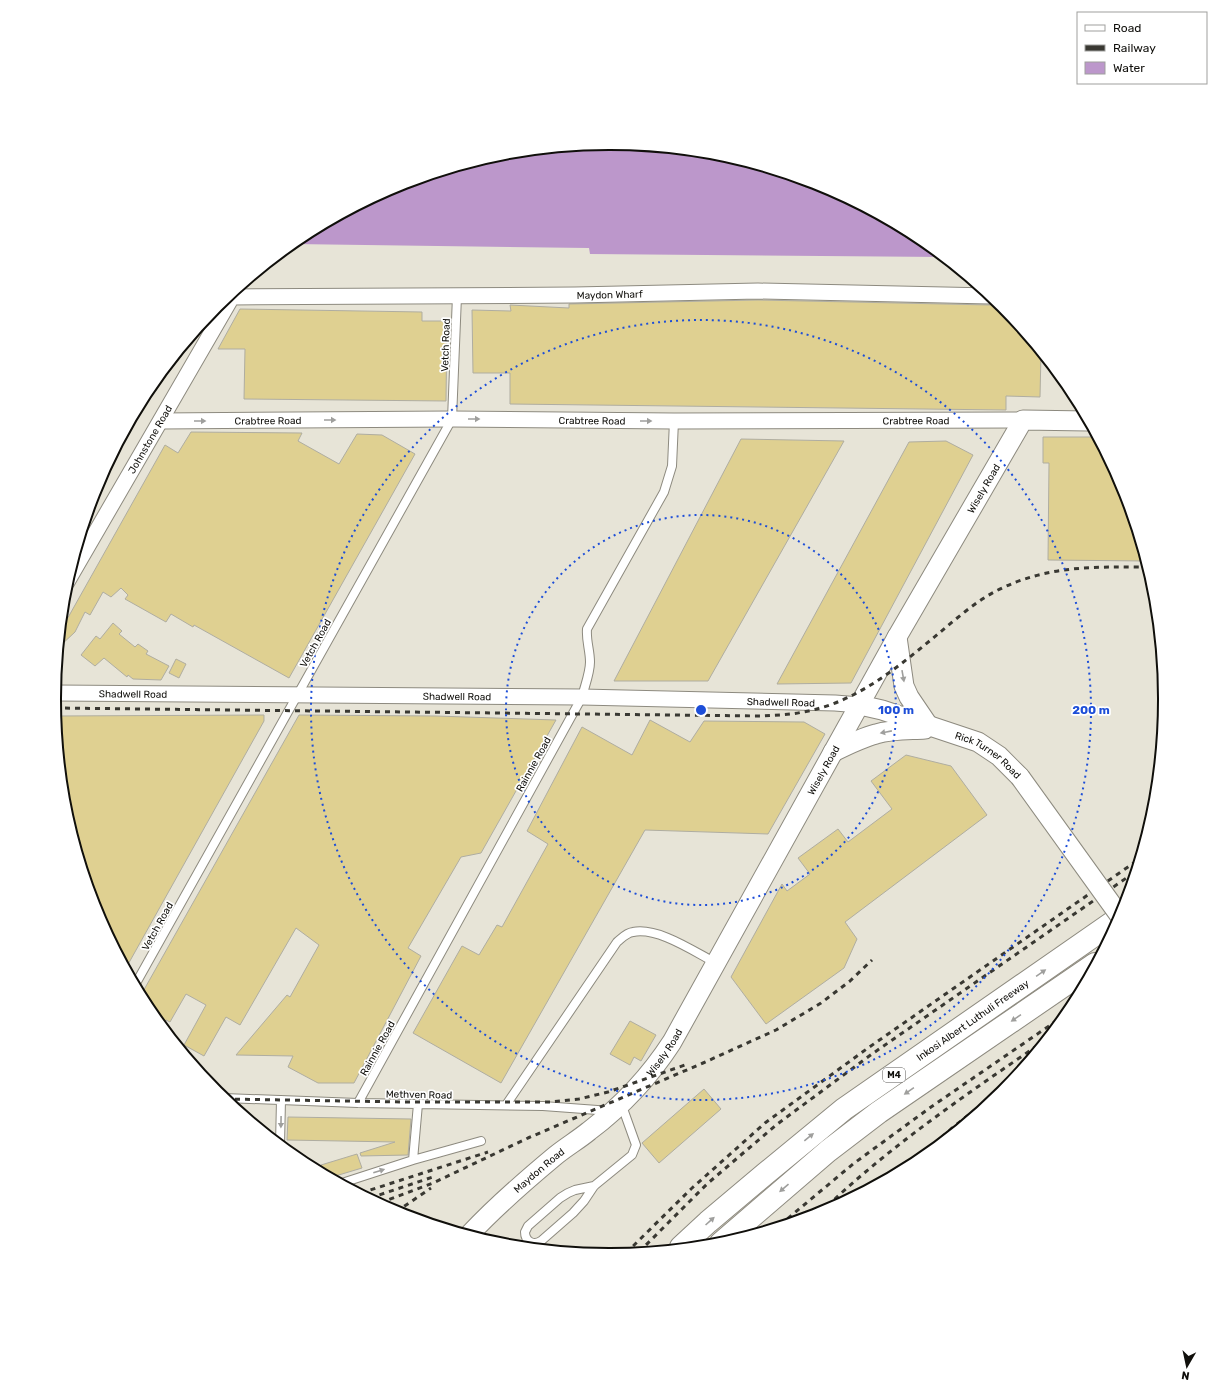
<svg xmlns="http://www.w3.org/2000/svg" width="1219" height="1398" font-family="Rubik,sans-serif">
	<rect width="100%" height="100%" fill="#e7e4d7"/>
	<path fill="#bc97cb" d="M 610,144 L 718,154 L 822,186 L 918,237 L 943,257 L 590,254 L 589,248 L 293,244 L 301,237 L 397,186 L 501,154 Z"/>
	<path fill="#dfd091" stroke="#afada1" d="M 758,300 L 990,305 L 997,302 L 1002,306 L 1041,353 L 1040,397 L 1006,396 L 1006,410 L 510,404 L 510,373 L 473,373 L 472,310 L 511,311 L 510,305 L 569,308 L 569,304 Z
		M 240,309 L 422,312 L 422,321 L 447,321 L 446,401 L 244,399 L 245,349 L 218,349 Z
		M 191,432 L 302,433 L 298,441 L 339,464 L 357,434 L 382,435 L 415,454 L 289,678 L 194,625 L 193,627 L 171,614 L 166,622 L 125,599 L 128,595 L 121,588 L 111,597 L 103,592 L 90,615 L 85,612 L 75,632 L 59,647 L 61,630 L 165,445 L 178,453 Z
		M 1043,437 L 1097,437 L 1123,487 L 1145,561 L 1048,560 L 1049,463 L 1043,463 Z
		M 741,439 L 844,441 L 708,681 L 614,681 Z
		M 946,441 L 973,455 L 851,683 L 777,684 L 909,442 Z
		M 113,623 L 122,631 L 119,634 L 135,647 L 138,644 L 148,651 L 146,654 L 169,666 L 161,680 L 133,679 L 128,675 L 127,677 L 104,658 L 95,666 L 81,655 L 96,636 L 100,639 Z
		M 176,659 L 186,664 L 179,678 L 169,673 Z
		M 264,715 L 264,721 L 126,968 L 96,911 L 65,807 L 56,716 Z
		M 299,715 L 436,716 L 556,720 L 481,853 L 461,857 L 408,948 L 421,956 L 354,1083 L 318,1083 L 288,1067 L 293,1056 L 236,1055 L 287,995 L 290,997 L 319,945 L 296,928 L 240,1025 L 226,1017 L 204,1056 L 184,1045 L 206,1005 L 186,994 L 170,1022 L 166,1020 L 163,1026 L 147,1007 L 141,995 Z
		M 650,720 L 690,742 L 704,721 L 804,722 L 825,734 L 768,834 L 645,830 L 501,1083 L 413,1033 L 462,946 L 479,955 L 497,925 L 502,927 L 548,844 L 527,831 L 582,727 L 632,755 Z
		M 906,755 L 951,766 L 987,815 L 845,922 L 857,939 L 844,968 L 766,1024 L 731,977 L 782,884 L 787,891 L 810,874 L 798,858 L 838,829 L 848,842 L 892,809 L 871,781 Z
		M 630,1021 L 656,1035 L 641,1061 L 634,1057 L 630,1065 L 610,1054 Z
		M 704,1089 L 721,1109 L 659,1163 L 642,1143 Z
		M 288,1117 L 411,1119 L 408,1155 L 361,1156 L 360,1153 L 395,1142 L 287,1140 Z
		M 357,1154 L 362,1168 L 332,1177 L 324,1173 L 321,1165 Z"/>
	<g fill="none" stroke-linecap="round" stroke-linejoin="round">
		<defs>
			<path id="service" d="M 135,985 L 452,419 L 457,296
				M 224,1098 L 358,1103 L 543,1106 L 611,1111
				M 358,1103 L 582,697 C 585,685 590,673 590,662 C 590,650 586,641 587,629 L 664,492 L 672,466 L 674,421
				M 506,1105 L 617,942 C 622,938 626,933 633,932 C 658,927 693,951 716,963
				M 280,1144 L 281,1100
				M 413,1160 L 481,1141
				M 342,1183 L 413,1160 L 418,1104
				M 594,1186 L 575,1190 L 568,1193 L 560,1198 L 528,1226 L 525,1232 C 525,1241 533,1246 541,1241 L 573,1213 L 584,1201 L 594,1186 L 632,1155 L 636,1145 L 621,1103"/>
			<g id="minor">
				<path id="s1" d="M 161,421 L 452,419 L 674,421 L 1023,420"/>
				<path id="s2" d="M 67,582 L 232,297 L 575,295 L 758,291 L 990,296"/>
				<path id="s3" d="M 55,693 L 582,697 L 835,703 L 860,705"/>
			</g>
			<g id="tertiary">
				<path d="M 897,637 L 904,686 L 909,697 L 928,725"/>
				<path id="s4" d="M 860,705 L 882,710 L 978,742 L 999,756 L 1020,777"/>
				<path d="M 833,752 C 847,745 861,738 876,734 C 892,729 909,730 925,729"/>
				<path id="s5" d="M 470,1234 C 496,1206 525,1181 555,1156 C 566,1147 578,1140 589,1131 C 622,1106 650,1076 672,1042 L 897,637 L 1023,420 L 1088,421"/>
			</g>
			<g id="motorway">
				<path d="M 721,1243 L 828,1151 L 879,1112 L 1095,964"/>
				<path id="s6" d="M 681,1247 L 708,1222 L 765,1174 L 844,1109 L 1119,918"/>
			</g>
		</defs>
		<use href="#service" stroke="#8d8a7f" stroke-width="10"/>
		<use href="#minor" stroke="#8d8a7f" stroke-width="17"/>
		<use href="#tertiary" stroke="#8d8a7f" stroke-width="21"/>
		<use href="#motorway" stroke="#8d8a7f" stroke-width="24"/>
		<use href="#service" stroke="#fff" stroke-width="8"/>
		<use href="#minor" stroke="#fff" stroke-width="15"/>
		<use href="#tertiary" stroke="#fff" stroke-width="19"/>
		<use href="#motorway" stroke="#fff" stroke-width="22"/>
		<path stroke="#393832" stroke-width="3" stroke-dasharray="5 5" stroke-linecap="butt" d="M 55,708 L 761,716 C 775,715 789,715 803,712 C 856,703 898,667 938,634 C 956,619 975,602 996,591 C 1047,565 1093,567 1147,567
			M 225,1099 L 404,1102 L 551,1102 L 579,1099 L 608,1092 L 685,1065
			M 912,1164 L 951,1129 L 1012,1080
			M 361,1193 L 488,1152
			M 370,1198 L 433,1177
			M 380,1203 L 433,1183 L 528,1138 L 703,1063 L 776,1030 L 821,1003 L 850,981 L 872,960
			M 396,1212 L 431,1188
			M 820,1213 C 888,1147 967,1094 1044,1041
			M 780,1225 L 853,1164 L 931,1107 L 1065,1015
			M 639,1252 L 707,1184 L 776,1125 L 872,1054 L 1135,872
			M 626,1253 L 691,1189 L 765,1123 L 868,1048 L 1138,860"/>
		<defs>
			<path id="tertiary-bridge" d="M 1020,777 L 1120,916"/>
		</defs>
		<use href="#tertiary-bridge" stroke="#8d8a7f" stroke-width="21" stroke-linecap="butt"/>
		<use href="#tertiary-bridge" stroke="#fff" stroke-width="19"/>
	</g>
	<defs><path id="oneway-solid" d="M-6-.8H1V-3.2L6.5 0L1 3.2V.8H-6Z"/></defs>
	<g fill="#9f9f9d">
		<use href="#oneway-solid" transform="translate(474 419)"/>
		<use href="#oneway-solid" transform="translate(330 420)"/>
		<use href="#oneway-solid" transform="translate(200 421)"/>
		<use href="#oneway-solid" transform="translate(646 421)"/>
		<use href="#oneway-solid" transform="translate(903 676) rotate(80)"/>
		<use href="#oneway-solid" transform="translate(886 732) rotate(169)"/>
		<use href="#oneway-solid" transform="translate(1041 973) rotate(-35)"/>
		<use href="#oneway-solid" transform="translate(1016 1018) rotate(146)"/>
		<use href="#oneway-solid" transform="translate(909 1091) rotate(145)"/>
		<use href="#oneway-solid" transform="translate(281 1122) rotate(91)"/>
		<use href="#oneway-solid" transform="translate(809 1137) rotate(-39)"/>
		<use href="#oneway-solid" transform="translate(379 1171) rotate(-18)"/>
		<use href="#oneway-solid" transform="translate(784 1188) rotate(139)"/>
		<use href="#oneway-solid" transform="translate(710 1221) rotate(-42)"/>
	</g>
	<g fill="none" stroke="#1d4ed8" stroke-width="2" stroke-dasharray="2 4">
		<circle cx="701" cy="710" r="195"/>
		<circle cx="701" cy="710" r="390"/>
	</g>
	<g text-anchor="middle" stroke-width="3.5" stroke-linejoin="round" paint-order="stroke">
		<rect fill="#fff" stroke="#585754" stroke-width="1" x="883" y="1068" width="22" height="14" rx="3"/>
		<g font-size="9" font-weight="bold" fill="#100f0b">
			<text x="894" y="1078">M4</text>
		</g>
		<g font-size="10" fill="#100f0b" stroke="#fff">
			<text dy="4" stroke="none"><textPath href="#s2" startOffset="707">Maydon Wharf</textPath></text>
			<text transform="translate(445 345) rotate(-88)" y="4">Vetch Road</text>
			<text dy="4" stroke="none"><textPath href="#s1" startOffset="107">Crabtree Road</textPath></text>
			<text dy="4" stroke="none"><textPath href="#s1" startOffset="431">Crabtree Road</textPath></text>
			<text dy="4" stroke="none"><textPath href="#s1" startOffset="755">Crabtree Road</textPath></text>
			<text dy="4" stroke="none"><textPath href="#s2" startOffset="165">Johnstone Road</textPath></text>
			<text dy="4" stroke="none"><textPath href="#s5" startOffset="915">Wisely Road</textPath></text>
			<text transform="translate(315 643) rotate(-61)" y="4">Vetch Road</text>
			<text dy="4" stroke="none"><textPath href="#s3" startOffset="78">Shadwell Road</textPath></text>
			<text dy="4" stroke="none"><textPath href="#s3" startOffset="402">Shadwell Road</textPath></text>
			<text dy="4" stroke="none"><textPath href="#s3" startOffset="726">Shadwell Road</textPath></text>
			<text dy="4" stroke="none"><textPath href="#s4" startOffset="139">Rick Turner Road</textPath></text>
			<text transform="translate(533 764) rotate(-61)" y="4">Rainnie Road</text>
			<text dy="4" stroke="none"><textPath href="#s5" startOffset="591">Wisely Road</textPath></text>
			<text transform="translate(157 926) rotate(-61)" y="4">Vetch Road</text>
			<text dy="4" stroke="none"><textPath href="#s6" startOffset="370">Inkosi Albert Luthuli Freeway</textPath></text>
			<text transform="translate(377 1048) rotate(-61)" y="4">Rainnie Road</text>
			<text dy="4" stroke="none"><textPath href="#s5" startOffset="267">Wisely Road</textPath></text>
			<text transform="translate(419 1094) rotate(1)" y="4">Methven Road</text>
			<text dy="4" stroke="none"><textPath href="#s5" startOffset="94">Maydon Road</textPath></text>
		</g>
	</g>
	<path d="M0 0H1219V1398H0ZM609 150H610A548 548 0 0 1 1158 698V700A548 548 0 0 1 610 1248H609A548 548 0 0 1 61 700V698A548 548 0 0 1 609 150Z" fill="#fff" fill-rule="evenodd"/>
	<path fill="none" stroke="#100f0b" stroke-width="2" d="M609 150H610A548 548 0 0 1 1158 698V700A548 548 0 0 1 610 1248H609A548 548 0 0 1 61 700V698A548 548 0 0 1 609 150Z"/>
	<circle cx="701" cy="710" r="6" fill="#1d4ed8" stroke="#fff" stroke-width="2"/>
	<g font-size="12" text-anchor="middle" font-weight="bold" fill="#1d4ed8" stroke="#fff" stroke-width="3.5" stroke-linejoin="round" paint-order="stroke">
		<text x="896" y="714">100 m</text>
		<text x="1091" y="714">200 m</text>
	</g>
	<rect x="1077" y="12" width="130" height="72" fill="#ffffff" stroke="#9f9f9d"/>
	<rect x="1085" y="25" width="20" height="6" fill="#ffffff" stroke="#9f9f9d"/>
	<text x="1113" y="32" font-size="12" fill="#100f0b">Road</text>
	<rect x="1085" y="45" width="20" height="6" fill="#393832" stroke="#9f9f9d"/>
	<text x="1113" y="52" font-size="12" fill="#100f0b">Railway</text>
	<rect x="1085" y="62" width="20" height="12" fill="#bc97cb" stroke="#9f9f9d"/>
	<text x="1113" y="72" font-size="12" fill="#100f0b">Water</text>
	<g transform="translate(1187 1366) rotate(189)" stroke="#ffffff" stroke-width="3" paint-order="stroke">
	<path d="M0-3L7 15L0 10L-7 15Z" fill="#100f0b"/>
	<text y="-6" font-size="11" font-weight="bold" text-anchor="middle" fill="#100f0b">N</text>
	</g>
</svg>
